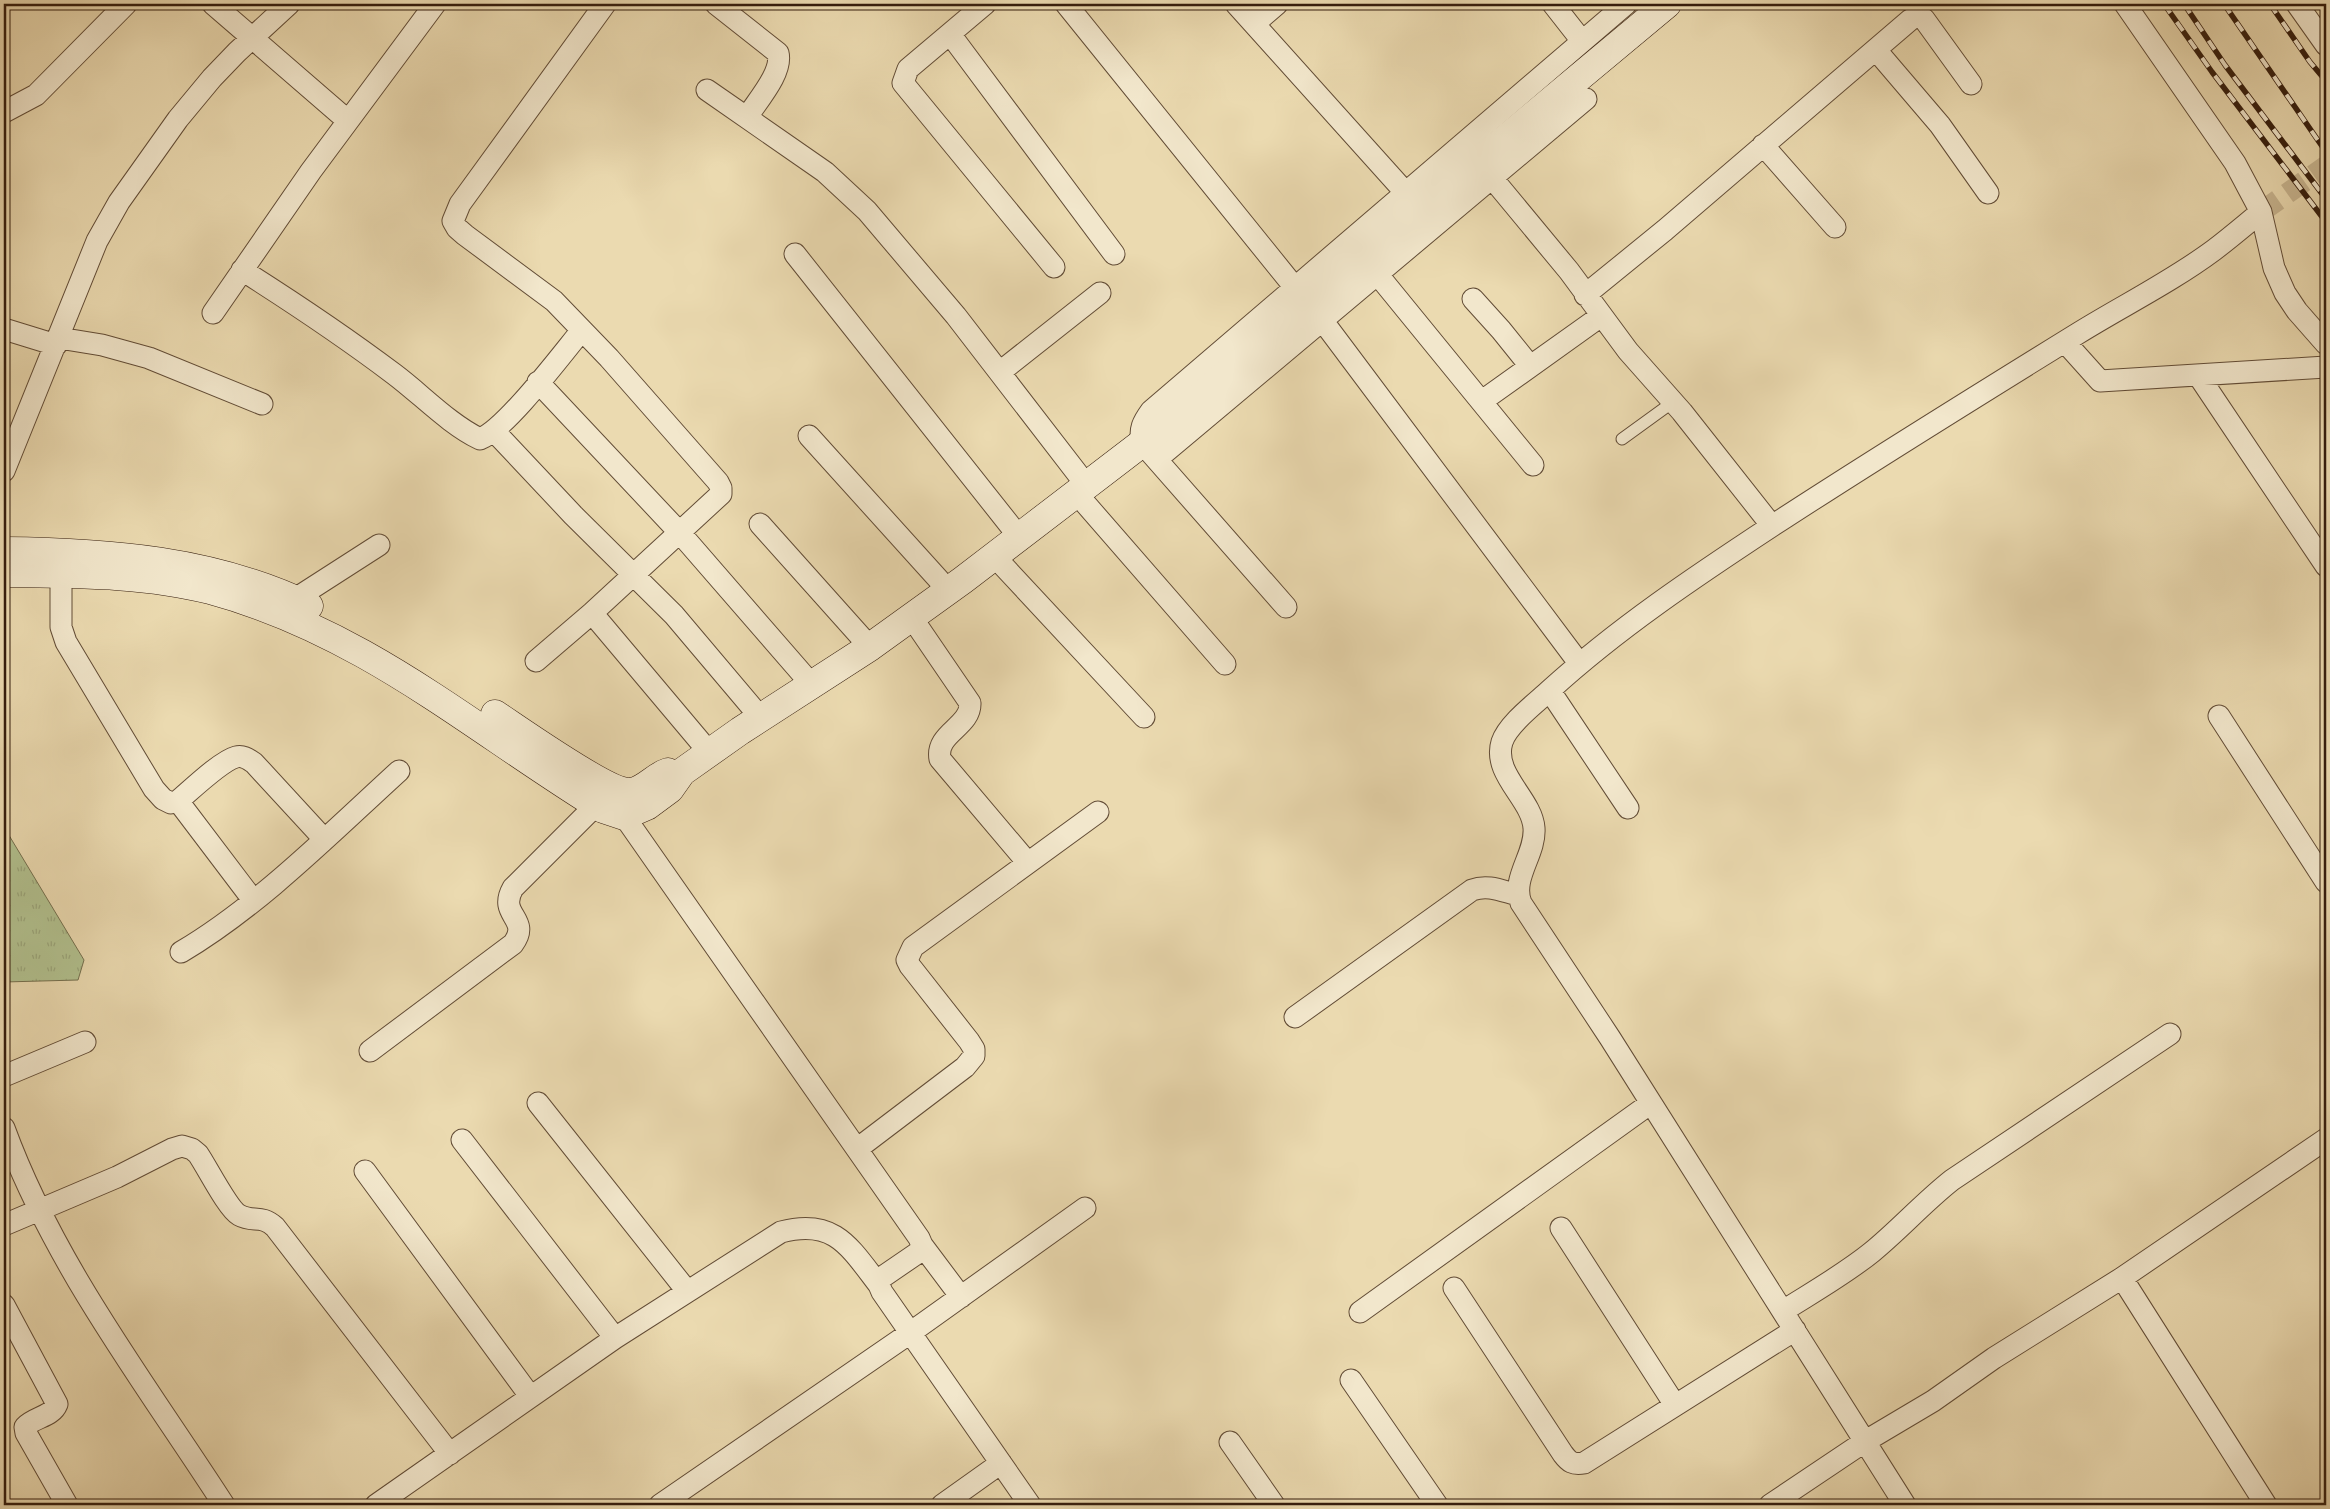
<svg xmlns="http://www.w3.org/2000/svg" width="2330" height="1509" font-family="Cardo,serif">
	<defs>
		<pattern id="park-tufts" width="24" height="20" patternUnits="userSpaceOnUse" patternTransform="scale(1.25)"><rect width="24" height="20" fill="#b2c18f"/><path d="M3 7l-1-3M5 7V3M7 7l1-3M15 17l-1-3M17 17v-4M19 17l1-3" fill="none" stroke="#9aa57a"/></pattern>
	</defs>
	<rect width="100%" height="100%" fill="#ebdab0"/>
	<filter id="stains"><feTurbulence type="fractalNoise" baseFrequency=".004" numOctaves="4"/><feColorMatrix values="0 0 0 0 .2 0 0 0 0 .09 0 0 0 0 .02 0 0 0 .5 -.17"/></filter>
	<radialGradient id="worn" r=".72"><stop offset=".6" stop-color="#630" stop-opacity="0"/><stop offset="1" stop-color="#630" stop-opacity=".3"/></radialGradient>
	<path fill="url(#park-tufts)" stroke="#746f4e" d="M 4,827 L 84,960 L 78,980 L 4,982 Z"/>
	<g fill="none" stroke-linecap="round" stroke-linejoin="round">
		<path stroke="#c7b48f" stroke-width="21" stroke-dasharray="21 11" stroke-linecap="butt" d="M 2261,212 L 2326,166"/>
		<defs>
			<path id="lane" d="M 1622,439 L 1673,402"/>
			<path id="street" d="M 213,4 L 347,120
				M 716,4 L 778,53 C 783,72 758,100 747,117
				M 985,4 L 908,69 L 903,83 L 1054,267
				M 1066,4 L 1296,289
				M 1236,4 L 1405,192
				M 1553,4 L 1582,41
				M 2125,4 L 2235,163 L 2261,212 L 2274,268 L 2285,293 L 2297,311 L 2326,344
				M 2297,4 L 2326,45
				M 1254,24 L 1277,4
				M 950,34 L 1114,254
				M 1876,50 L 1940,125 L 1988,193
				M 707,90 L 825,172 L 867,211 L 956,316 L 1087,486
				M 4,112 L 36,95 L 126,4
				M 1763,145 L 1835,227
				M 1492,178 L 1569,271 L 1628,351 L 1682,412 L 1772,526
				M 795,254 L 1020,538
				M 242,270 C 294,303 345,337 394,374 C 422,395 449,424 480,439 C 506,429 562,354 582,330
				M 1378,275 L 1533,465
				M 1585,295 L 1665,230 L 1910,20 L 1917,16 L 1924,19 L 1971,84
				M 1473,299 L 1501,330 L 1530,366
				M 213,313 L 311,171 L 435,4
				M 1322,320 L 1579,663
				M 4,329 L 56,345
				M 59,338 L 102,345 L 149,358 L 262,404
				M 2065,342 L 2100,381 L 2326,367
				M 1000,372 L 1100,293
				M 2198,375 L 2326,566
				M 538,382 L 680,533 L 812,685
				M 1482,401 L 1601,316
				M 494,431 L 573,515 L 674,615 L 761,718
				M 809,436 L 949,591
				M 1157,459 L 1586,99
				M 4,471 L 97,241 L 119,202 L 178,119 L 212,78 L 237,52 L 289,4
				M 1077,494 L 1225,664
				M 760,524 L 870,647
				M 995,557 L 1144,717
				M 61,574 L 61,627 L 66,642 L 154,789 L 163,799 L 171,803 L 178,801 C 191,790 221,761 236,757 C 243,755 248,759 254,763 L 324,839
				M 295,599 L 379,545
				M 1286,607 L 1142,443 C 1139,429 1143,422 1151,411 L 1626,4
				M 592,613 L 709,752
				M 912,618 L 970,703 C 971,727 935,733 940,759 L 1028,863
				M 536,661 L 592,613 L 721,494 L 721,488 L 718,482 L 609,358 L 554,301 L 465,235 L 457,228 L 453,221 L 460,204 L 605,4
				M 1550,691 L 1628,808
				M 2219,716 L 2326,882
				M 178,801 L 253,900
				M 619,803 L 624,816 L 919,1238 L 922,1245 L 919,1252 L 881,1278 L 879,1285 L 882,1292 L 1030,1505
				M 181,952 C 259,906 332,832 399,771
				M 1295,1017 L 1472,890 C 1488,884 1502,891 1518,895
				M 370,1051 L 513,944 C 532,918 497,916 513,888 L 596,805
				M 4,1076 L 85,1042
				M 538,1103 L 687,1291
				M 4,1128 C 54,1265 146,1384 224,1505
				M 462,1140 L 615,1338
				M 857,1149 L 965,1067 L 974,1056 L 974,1049 L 969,1041 L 910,966 L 907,960 L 913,947 L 1098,812
				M 365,1171 L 530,1396
				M 4,1225 L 117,1177 L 172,1149 L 182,1146 L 192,1149 L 198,1154 C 207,1167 228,1209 239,1215 C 253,1223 261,1214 275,1227 L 450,1454
				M 1561,1228 L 1675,1405
				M 922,1245 L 961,1297
				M 2122,1278 L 2266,1505
				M 1454,1288 L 1563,1454 C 1569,1462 1573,1465 1584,1463 L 1795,1330
				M 4,1305 L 57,1404 C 52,1417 34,1417 25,1427 L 26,1433 L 67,1505
				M 1783,1311 C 1813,1292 1845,1274 1872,1252 C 1900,1229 1924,1202 1952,1180 L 2170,1034
				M 1360,1312 L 1651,1103
				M 1351,1380 L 1437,1505
				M 1230,1442 L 1274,1505
				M 376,1505 L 615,1338 L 781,1232 C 834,1218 849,1246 879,1285
				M 660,1505 L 910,1333 L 1085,1208
				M 942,1505 L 1001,1463
				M 1770,1505 L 1864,1442 L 1933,1401 L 1994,1358 L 2122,1278 L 2326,1139
				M 1905,1505 L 1610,1038 L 1521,903 C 1511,878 1536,854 1534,828 C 1532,799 1492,774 1502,742 C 1508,724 1536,703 1550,690 C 1618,628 1696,576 1772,526 C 1873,460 1975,397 2077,334 C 2122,306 2171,282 2214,250 C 2230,238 2245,225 2261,212"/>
			<path id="secondary" d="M 4,551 C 108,552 214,560 309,606
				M 4,573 C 72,574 144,573 210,590 C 365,632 471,728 603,809 L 624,816 L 647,806 L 670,789 L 682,772 L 740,731 L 870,647 L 963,580 L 1176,417 L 1330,285 L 1667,4
				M 495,714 C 518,729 609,794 631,792 C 645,790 655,776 668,772"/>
		</defs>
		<use href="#lane" stroke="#624c36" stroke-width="13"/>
		<use href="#street" stroke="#624c36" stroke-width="23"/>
		<use href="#secondary" stroke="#351d0d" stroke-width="29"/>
		<use href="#lane" stroke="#f2e7cc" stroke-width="11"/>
		<use href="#street" stroke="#f2e7cc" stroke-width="21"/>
		<use href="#secondary" stroke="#f2e7cc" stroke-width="28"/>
		<defs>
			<path id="rail" d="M 2164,4 L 2212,72 L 2326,222
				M 2184,4 L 2225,65 L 2326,199
				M 2224,4 L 2326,152
				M 2270,4 L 2310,62 L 2326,81"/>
		</defs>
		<use href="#rail" stroke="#351d0d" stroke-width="5.5"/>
		<use href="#rail" stroke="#f2e7cc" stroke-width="4" stroke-dasharray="11" stroke-linecap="butt"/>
	</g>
	<rect width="2330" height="1509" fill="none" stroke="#ebdab0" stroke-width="20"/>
	<rect x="5" y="5" width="2320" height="1499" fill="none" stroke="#351d0d" stroke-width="2.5"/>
	<rect x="10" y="10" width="2310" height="1489" fill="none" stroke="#351d0d"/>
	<rect width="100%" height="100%" filter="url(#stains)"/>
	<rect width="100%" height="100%" fill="url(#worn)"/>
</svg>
